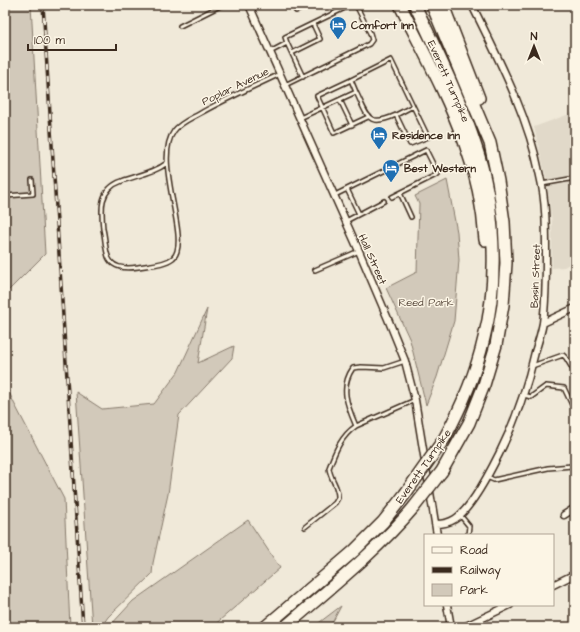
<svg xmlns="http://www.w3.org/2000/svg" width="580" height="632" font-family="'Architects Daughter',sans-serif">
	<rect width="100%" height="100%" fill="#f0e9d9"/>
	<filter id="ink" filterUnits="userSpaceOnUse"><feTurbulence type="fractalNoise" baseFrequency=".025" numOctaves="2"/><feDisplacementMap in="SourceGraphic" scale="8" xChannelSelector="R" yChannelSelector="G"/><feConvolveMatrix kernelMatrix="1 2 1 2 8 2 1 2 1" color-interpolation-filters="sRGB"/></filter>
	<g filter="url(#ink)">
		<path fill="#e1d9c9" d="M 575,112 L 575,261 L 564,267 L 552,268 L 552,222 L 546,177 L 534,127 Z"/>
		<path fill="#d2c9ba" stroke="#867a6c" d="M 5,5 L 31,5 L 45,254 L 5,294 Z
			M 447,180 L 457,232 L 459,260 L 454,321 L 437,377 L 426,405 L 410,340 L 386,288 L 417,272 L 419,204 L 415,196 Z
			M 207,309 L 198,363 L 234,346 L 232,358 L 179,415 L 168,494 L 153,563 L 152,574 L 108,617 L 101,627 L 92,627 L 76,392 L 102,409 L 154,404 L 178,372 Z
			M 5,383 L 14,403 L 64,499 L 70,627 L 5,627 Z
			M 248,520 L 280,568 L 212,627 L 109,627 L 133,601 Z
			M 341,606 L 330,627 L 314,627 L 316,625 Z"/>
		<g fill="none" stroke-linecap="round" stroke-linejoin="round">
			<defs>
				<path id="service" d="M 292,5 L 296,11 L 310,5
					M 180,26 L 222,5
					M 287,43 L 303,77
					M 270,52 L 287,43 L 285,37 L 351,5 L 356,5 L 370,33 L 372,40 L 369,44 L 285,85
					M 292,53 L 320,39 L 313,24
					M 351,80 L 317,96 L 334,133 L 368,117
					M 340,100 L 352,125
					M 396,115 L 413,106
					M 300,118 L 356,92 L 351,80 L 391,60 L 428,137 L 410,144 L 396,115 C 367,128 368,116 356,92
					M 167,163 C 154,173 138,175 122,181 C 99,189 101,209 103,229 C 105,237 105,245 107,253 C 110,269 125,269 138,267 C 149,265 164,265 173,258 C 192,241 152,161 174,131 C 180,123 190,119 199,114 C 225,99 253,87 280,74
					M 542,184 L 575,178
					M 347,189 L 359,214
					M 400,193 L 411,217
					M 335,195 L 426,150 L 438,174 L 392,197
					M 5,196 L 33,194 L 32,180
					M 346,221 L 384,201
					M 315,270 L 359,251
					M 405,361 L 384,368 L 361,367 L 353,368 C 339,388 348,407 356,426 L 415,400
					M 532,366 L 563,355 L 566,358 L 575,373
					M 524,395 L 531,397 L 546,386 L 564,388 L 575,411
					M 487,477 L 494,480 L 548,468 L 572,466 L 575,464
					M 460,515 L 469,526 L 468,535
					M 305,527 L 335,503 L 338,498 C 339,487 330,479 329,468 C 335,452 341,436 356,426"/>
				<path id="minor" d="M 249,5 L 359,251 L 388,319 L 405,361 L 415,400 L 437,535
					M 543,323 L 575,308
					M 564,515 L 575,508
					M 435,524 C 442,524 449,523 455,519 C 471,509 490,472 499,454 C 515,422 527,388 535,352 C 538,343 541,333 543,323 C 546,300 546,277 546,254 C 546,228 546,201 540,176 C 528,115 499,60 472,5
					M 553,585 L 575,574
					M 447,605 L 451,627
					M 464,627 L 510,605"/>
				<path id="motorway" d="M 400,5 C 423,51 448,96 465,144 C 476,174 483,208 485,240
					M 415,5 C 437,52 460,98 476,147 C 495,203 499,281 484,338 C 476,373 461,408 444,439
					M 432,5 L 490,143 L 498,181 L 504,222 L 506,263 L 503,305 L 496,345 L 484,385 L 469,423 L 442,471
					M 443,5 L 479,98
					M 265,627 L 354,551 L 383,522 L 405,494
					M 285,627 C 329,589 376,552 414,507"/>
			</defs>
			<use href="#service" stroke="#3b2a1e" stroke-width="6"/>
			<use href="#minor" stroke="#3b2a1e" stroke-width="9"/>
			<use href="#motorway" stroke="#3b2a1e" stroke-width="14"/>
			<use href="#service" stroke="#fcf5e5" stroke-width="3"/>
			<use href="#minor" stroke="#fcf5e5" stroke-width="6"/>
			<use href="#motorway" stroke="#fcf5e5" stroke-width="11"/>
			<defs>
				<path id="rail" d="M 43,5 L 83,627"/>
			</defs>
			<use href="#rail" stroke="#3b2a1e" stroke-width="3.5"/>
			<use href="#rail" stroke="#fcf5e5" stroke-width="2" stroke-dasharray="6" stroke-linecap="butt"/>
			<defs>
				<path id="motorway-bridge" d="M 405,494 L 444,439
					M 414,507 L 442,471"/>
			</defs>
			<use href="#motorway-bridge" stroke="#3b2a1e" stroke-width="14" stroke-linecap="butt"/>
			<use href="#motorway-bridge" stroke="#fcf5e5" stroke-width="11"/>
		</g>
	</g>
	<defs>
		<symbol id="hotel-pin" viewBox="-11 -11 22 30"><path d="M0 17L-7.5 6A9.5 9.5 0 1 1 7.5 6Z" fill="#1f6fb2" stroke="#fcf5e5"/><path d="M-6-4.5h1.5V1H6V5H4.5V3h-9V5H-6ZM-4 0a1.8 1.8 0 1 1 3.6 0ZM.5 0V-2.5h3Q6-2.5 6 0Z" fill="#fff"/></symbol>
	</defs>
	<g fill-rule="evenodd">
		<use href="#hotel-pin" x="328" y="15" width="20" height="27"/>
		<use href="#hotel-pin" x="369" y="125" width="20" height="27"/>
		<use href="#hotel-pin" x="381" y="158" width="20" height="27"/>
	</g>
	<g text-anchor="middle" stroke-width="3" stroke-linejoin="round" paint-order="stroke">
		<g font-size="11" font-weight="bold" fill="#3b2a1e" stroke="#fcf5e5" text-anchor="start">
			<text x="351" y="29">Comfort Inn</text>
			<text x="392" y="139">Residence Inn</text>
			<text x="404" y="172">Best Western</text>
		</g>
		<g font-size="11" fill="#3b2a1e" stroke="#fcf5e5">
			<text transform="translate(449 81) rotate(66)" y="4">Everett Turnpike</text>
			<text transform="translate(235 86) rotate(-26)" y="4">Poplar Avenue</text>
			<text transform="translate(373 259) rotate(66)" y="4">Hall Street</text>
			<text transform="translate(535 276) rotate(-88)" y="4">Basin Street</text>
			<text transform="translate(423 466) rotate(-55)" y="4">Everett Turnpike</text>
		</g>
		<g font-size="11" fill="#615245" stroke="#fcf5e5">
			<text x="426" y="306">Reed Park</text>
		</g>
	</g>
	<rect width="580" height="632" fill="none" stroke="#fcf5e5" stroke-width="20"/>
	<rect x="10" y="10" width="560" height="612" fill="none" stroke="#3b2a1e" stroke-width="1.5" filter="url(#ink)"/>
	<rect x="424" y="534" width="130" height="72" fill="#fcf5e5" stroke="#afa495"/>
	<rect x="432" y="547" width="20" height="6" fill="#fcf5e5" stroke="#afa495"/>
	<text x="460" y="554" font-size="12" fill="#3b2a1e">Road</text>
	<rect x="432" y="567" width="20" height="6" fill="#3b2a1e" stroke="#afa495"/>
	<text x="460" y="574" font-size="12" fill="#3b2a1e">Railway</text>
	<rect x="432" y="584" width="20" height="12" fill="#d2c9ba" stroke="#afa495"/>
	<text x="460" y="594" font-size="12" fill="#3b2a1e">Park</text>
	<g transform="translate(534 46)" stroke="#fcf5e5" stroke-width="3" paint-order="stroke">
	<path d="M0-3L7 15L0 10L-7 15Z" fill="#3b2a1e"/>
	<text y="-6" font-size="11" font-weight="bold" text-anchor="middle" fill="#3b2a1e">N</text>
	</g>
	<path d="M28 44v6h88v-6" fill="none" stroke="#3b2a1e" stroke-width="2"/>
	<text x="34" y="44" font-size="12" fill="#3b2a1e" stroke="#fcf5e5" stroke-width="3" paint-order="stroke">100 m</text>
</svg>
